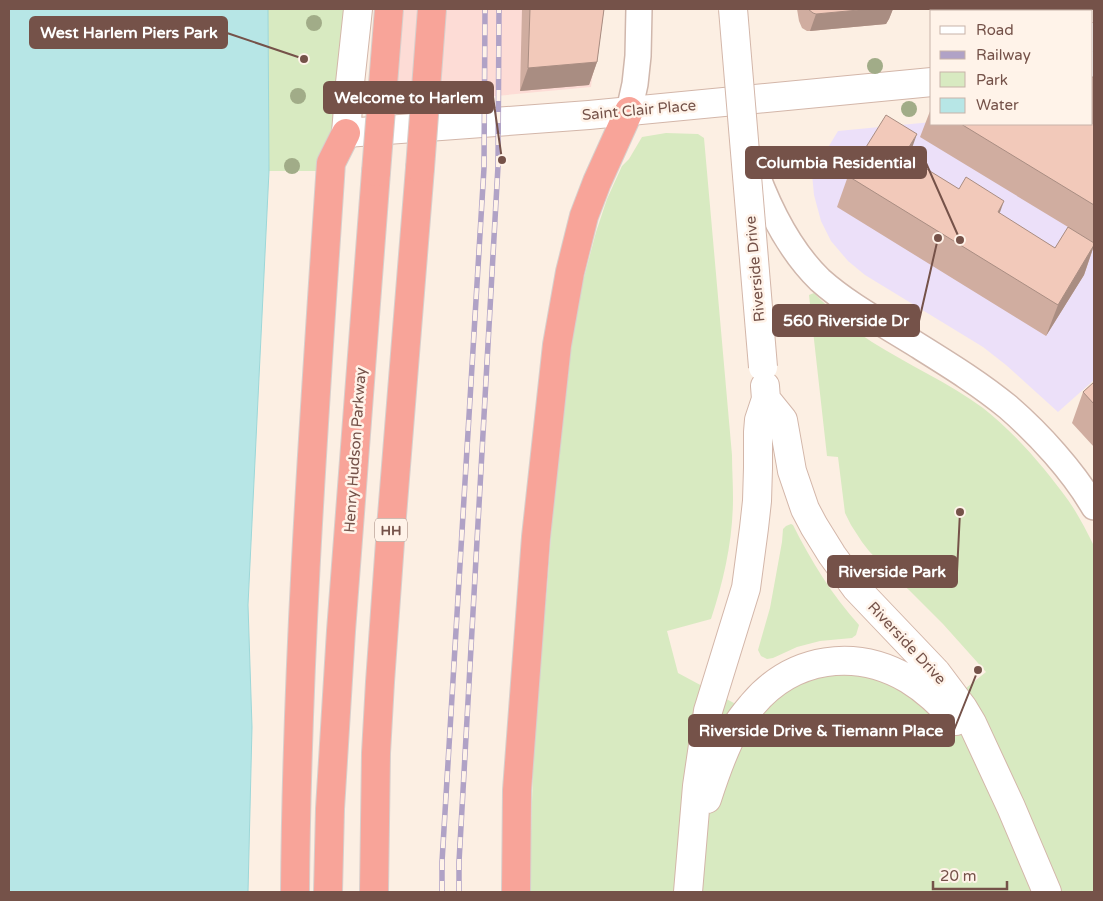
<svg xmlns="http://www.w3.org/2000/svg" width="1103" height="901" font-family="'Varela Round',sans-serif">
	<rect width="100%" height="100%" fill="#fcefe3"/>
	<path fill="#fddcd6" d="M 385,9 L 601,9 L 591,87 L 379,107 Z"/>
	<path fill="#ece0f9" d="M 1094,107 L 1094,380 L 1058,412 L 1006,365 L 983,347 L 865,275 L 848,261 L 831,241 L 821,221 L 814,195 L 812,174 L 838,131 L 932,122 L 932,124 L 1092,124 Z"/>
	<path fill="#d8eac1" d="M 268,9 L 346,9 L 331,171 L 269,171 Z
		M 666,133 L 698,134 L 704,138 L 732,455 C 732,469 733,483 733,498 C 733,539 724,580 711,619 L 667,631 L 678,673 L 758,716 L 774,698 L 816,673 L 883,676 L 935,713 L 986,672 L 943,624 L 909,590 L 887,570 L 869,551 L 862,542 L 851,525 L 845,513 L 838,457 L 827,456 L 809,295 L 814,293 C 832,311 850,328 872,342 C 908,365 948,382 983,408 C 1014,432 1045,468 1068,500 C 1078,514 1086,530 1094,546 L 1094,892 L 531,892 L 531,834 L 535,707 L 547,590 L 552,522 L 571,350 L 577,304 L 596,232 L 607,199 L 622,166 L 629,159 L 642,137 Z
		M 791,524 L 793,525 C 811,561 832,595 859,625 L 856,635 L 852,638 L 820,641 L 797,647 L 773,658 L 767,659 L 761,656 L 758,650 L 770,608 L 782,542 L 783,529 L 786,526 Z"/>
	<path fill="#b7e6e6" stroke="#9dd7d8" d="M 9,9 L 268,9 L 269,171 L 248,605 L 252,727 L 248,892 L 9,892 Z"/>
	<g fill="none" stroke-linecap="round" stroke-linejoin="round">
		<defs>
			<path id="minor" d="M 629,111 L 635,84 L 638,56 L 639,9
				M 750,156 C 765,201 786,247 820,280 C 848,305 882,323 914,343 C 946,363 979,383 1008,407 C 1039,434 1073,471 1094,507"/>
			<path id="secondary" d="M 358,9 L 350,83 L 346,133 L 589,115 L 932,82
				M 1016,9 L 1023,11
				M 1092,37 L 1094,38
				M 1092,66 L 1094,66
				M 766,399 L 783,420 L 792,471 L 805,509 L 814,526 L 832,555 L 856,588 L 936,672 L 963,708 L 972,723 L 1011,807 L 1047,892
				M 707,799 C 715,774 724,748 737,725 C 741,718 748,710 753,704 C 793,657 855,648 908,679 C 926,690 942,705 956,721
				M 688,892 L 697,786 L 708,711 L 746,588 L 754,528 L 757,501 L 758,468 L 758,432 L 759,420 L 766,399 L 765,386"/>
			<path id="motorway" d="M 295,892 C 297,649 315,406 331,163 L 346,133
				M 328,892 L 330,809 L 341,631 L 376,172
				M 374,892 L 376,753 L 380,682 L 391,528 L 420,168
				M 516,892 L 517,790 L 536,537 L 557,345 L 570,272 L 584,216 L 597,182 L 629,111"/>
		</defs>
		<use href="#minor" stroke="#d0b7ac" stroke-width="28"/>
		<use href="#secondary" stroke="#d3b6a9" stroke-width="30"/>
		<use href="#motorway" stroke="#d8cfcc" stroke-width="30"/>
		<use href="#minor" stroke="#fff" stroke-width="25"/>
		<use href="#secondary" stroke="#fff" stroke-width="28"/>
		<use href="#motorway" stroke="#f8a499" stroke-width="28"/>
		<defs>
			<path id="rail" d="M 442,892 L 442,862 L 484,168 L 485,9
				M 459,892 L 459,862 L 498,166 L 499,9"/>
		</defs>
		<use href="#rail" stroke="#b0a2c6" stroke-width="5.5"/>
		<use href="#rail" stroke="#fff3e9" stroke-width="4" stroke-dasharray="11" stroke-linecap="butt"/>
		<defs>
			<path id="secondary-bridge" d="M 733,9 L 763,367"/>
			<path id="motorway-bridge" d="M 420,168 L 432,9
				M 376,172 L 389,9"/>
		</defs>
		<use href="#secondary-bridge" stroke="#d3b6a9" stroke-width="30" stroke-linecap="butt"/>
		<use href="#motorway-bridge" stroke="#d8cfcc" stroke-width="30" stroke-linecap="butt"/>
		<use href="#secondary-bridge" stroke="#fff" stroke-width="28"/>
		<use href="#motorway-bridge" stroke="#f8a499" stroke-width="28"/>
	</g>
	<g fill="#a1ac88">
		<circle cx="314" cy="23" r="8"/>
		<circle cx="875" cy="66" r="8"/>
		<circle cx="298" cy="96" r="8"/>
		<circle cx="909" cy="109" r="8"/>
		<circle cx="292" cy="166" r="8"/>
	</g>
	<path fill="#d0ada0" d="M 522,9 L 604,9 L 597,62 L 589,85 L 520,91 Z
		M 797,9 L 893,9 L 889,19 L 886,24 L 810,31 L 807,31 L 802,28 L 799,21 Z
		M 1094,77 L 1094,246 L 1084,275 L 1046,336 L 837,207 L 848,176 L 908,158 L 1055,248 L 1068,227 L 920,137 L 932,106 L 932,124 L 1092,124 Z
		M 1094,382 L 1094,447 L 1072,423 L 1083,392 Z"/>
	<path fill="#a98d82" d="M 869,9 L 893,9 L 889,19 L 886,24 L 810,31 L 816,14 Z
		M 597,62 L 589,85 L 520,91 L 528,68 Z
		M 917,134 L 906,165 L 904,155 Z
		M 1004,201 L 993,232 L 998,212 Z
		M 1094,245 L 1084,275 L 1046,336 L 1058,305 Z"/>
	<path fill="#f2c9ba" stroke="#a98d82" d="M 530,9 L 604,9 L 597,62 L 528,68 Z
		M 808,9 L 869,9 L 816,14 L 813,13 Z
		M 1092,77 L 1094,77 L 1094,205 L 961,124 L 1092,124 Z
		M 886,115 L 917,134 L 904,155 L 959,189 L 966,177 L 1004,201 L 998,212 L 1055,248 L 1068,227 L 1094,243 L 1094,245 L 1058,305 L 848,176 Z
		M 1094,382 L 1094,404 L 1083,392 Z"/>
	<g text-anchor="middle" stroke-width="5" stroke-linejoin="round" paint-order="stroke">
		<rect fill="#fff3e9" stroke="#9e8279" stroke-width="1" x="375" y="518.5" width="32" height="23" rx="4"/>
		<g font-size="14" font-weight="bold" fill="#755249">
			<text x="391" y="535">HH</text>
		</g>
		<g font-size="15" fill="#755249" stroke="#fff3e9">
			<text transform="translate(639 110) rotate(-5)" y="5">Saint Clair Place</text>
			<text transform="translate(755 269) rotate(-95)" y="5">Riverside Drive</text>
			<text transform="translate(355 450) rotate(-86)" y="5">Henry Hudson Parkway</text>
			<text transform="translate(907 643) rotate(47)" y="5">Riverside Drive</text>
		</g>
	</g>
	<path fill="none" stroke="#755249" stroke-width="2" d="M304 59L227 33M502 160L493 97M960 240L926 163M938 238L919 321M960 512L957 572M978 670L954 730"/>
	<g fill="#755249" stroke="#fff3e9" stroke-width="2">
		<circle cx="304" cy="59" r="5"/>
		<circle cx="502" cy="160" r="5"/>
		<circle cx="960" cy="240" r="5"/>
		<circle cx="938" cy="238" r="5"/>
		<circle cx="960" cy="512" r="5"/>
		<circle cx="978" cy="670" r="5"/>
	</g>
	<g fill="#755249" stroke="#755249" stroke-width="2">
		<rect x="30" y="17" width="197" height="31" rx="5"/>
		<rect x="324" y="82" width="169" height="31" rx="5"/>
		<rect x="746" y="147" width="180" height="31" rx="5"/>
		<rect x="773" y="305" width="146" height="31" rx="5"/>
		<rect x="828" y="556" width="129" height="31" rx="5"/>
		<rect x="689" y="715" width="265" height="31" rx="5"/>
	</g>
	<g font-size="16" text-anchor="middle" font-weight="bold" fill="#fff">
		<text x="129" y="38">West Harlem Piers Park</text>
		<text x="409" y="103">Welcome to Harlem</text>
		<text x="836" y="168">Columbia Residential</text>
		<text x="846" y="326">560 Riverside Dr</text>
		<text x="892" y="577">Riverside Park</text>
		<text x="821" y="736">Riverside Drive &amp; Tiemann Place</text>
	</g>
	<rect width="1103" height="901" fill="none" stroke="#755249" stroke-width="20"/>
	<rect x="930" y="10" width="162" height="115" fill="#fff3e9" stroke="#c8b3a9"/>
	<rect x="940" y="26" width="25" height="8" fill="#ffffff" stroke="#c8b3a9"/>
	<text x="976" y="35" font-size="15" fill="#755249">Road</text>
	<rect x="940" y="51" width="25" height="8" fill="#b0a2c6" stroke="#c8b3a9"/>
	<text x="976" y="60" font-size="15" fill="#755249">Railway</text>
	<rect x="940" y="72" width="25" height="15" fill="#d8eac1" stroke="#c8b3a9"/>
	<text x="976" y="85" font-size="15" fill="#755249">Park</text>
	<rect x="940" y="98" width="25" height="15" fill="#b7e6e6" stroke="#c8b3a9"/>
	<text x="976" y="110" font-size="15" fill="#755249">Water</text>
	<path d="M933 881v8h74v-8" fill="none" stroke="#755249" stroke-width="2.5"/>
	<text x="940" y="881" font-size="15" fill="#755249" stroke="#fff3e9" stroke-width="4" paint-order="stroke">20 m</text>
</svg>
